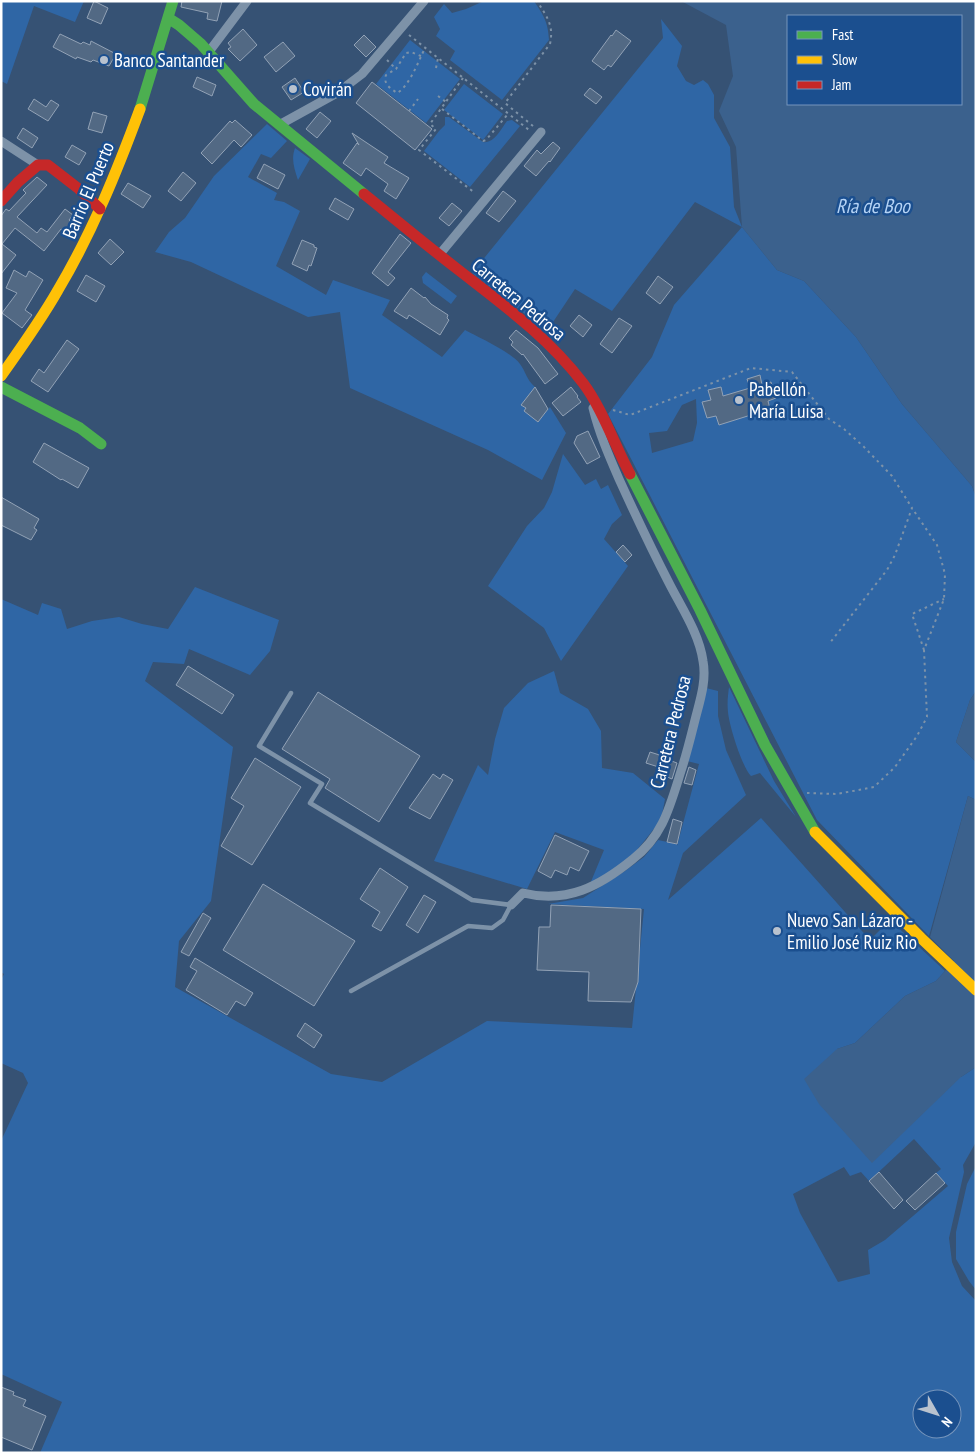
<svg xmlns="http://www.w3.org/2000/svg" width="977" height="1454" font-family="'PT Sans Narrow',sans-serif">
	<rect width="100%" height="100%" fill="#365274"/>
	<path fill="#2f66a5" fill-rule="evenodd" d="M 1,1 L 84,1 L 75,22 L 34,6 L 7,84 L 1,81 Z
		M 484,1 L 534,1 C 544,16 548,22 549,40 L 502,100 L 450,60 L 455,51 L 436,36 L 440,29 L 434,17 L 444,4 L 452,13 L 466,9 Z
		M 661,19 L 682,46 L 677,66 L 686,81 L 694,85 L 703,80 L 708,84 L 714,95 L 714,118 L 730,147 L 734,207 L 742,227 L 777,270 L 804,281 L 856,337 L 902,404 L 972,486 L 976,497 L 976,691 L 970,700 L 956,742 L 976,762 L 976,800 L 968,796 L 929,936 L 817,820 L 608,414 L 652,357 L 674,305 L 742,227 L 695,202 L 612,311 L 575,289 L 547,331 L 472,273 L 663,38 ZM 696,399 L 697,423 L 693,441 L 652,453 L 649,433 L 667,431 L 682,405 Z
		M 410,40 L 460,79 L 426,123 L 376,84 Z
		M 464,84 L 503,114 L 483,140 L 444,110 Z
		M 445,117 L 449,117 L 483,142 C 494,144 501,129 507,121 L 512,120 L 520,126 L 470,187 L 424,151 L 439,131 L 445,125 Z
		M 267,124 L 287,141 L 271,158 L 261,154 L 248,177 L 277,193 L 274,200 L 284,202 L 300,211 L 276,266 L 326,295 L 333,280 L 390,300 L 382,315 L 442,357 L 465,330 C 478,337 511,352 520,364 C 526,372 526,379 535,387 L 521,405 L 526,408 L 525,411 L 538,422 L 550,407 L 566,433 L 542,480 L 488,450 L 350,388 L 340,312 L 308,317 L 191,262 L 155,252 L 169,232 L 185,218 L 214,176 Z
		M 295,148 L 310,159 L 298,180 C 294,168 291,159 295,148 Z
		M 426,272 L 457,296 L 451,304 L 423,283 L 422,277 Z
		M 563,454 L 585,485 L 596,479 L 601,489 L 608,485 L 622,515 L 612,524 L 604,539 L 628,566 L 561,661 L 544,628 L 488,586 L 527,526 L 544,508 L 552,492 Z
		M 195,587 L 279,620 L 270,651 L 250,675 L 189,649 L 184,664 L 153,662 L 145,681 L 233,747 L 211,901 L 179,941 L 175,987 L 331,1074 L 382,1082 L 487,1021 L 632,1028 L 644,909 L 548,904 L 583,898 L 625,871 L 644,857 L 658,840 L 677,844 L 677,846 L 699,764 L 687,761 L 706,688 L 718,691 L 718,716 L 726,750 L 746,795 L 683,853 L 668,900 L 761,818 L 870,940 L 890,920 L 945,971 L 936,981 L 905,996 L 855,1043 L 837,1049 L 961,1077 L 976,1067 L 976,1142 L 963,1165 L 964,1172 L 949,1238 L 952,1262 L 962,1286 L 976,1301 L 976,1453 L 40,1453 L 62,1402 L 1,1374 L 1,1141 L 28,1083 L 23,1073 L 1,1063 L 1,980 L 4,974 L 1,972 L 1,599 L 38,615 L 42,603 L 61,609 L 67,629 L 92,621 L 119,617 L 142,624 L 168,629 ZM 914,1139 L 941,1169 L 936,1173 L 948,1186 L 885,1240 L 868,1250 L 870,1274 L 838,1282 L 800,1213 L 793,1194 L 844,1167 L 850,1176 L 861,1172 L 869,1181 ZM 922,1399 L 952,1399 L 952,1429 L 922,1429 Z
		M 554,671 L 560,693 L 588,709 L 601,731 L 602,768 L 633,773 L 665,799 L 661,820 L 629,860 L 590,884 L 604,850 L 555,832 L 527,889 L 434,861 L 478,765 L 488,775 L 495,739 L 504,708 L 528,683 Z
		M 729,687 L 774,781 L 796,817 L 760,773 L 751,776 C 742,767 729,725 728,712 C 727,703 728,695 729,687 Z
		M 976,1166 L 976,1290 L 969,1281 L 956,1259 L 956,1232 L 967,1184 Z"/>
	<path fill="#3b618d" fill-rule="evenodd" d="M 681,1 L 976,1 L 976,497 L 972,486 L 902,404 L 856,337 L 804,281 L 777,270 L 742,227 L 736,147 L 719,111 L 733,76 L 726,25 ZM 788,16 L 961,16 L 961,104 L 788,104 Z
		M 976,691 L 976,762 L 956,742 L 970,700 Z
		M 968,796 L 976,800 L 976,1067 L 961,1077 L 872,1163 L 819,1104 L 804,1079 L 837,1049 L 855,1043 L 905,996 L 936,981 L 954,961 L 930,937 Z"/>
	<path fill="#526984" stroke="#92a2b6" d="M 94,1 L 108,8 L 101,24 L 87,18 Z
		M 182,1 L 222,1 L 217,21 L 207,19 L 208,13 L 181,7 Z
		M 243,29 L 257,45 L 240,61 L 228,49 L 231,47 L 228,43 Z
		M 616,30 L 631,41 L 611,67 L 608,65 L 604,70 L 592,61 L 611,35 L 612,36 Z
		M 60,34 L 81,44 L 83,42 L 90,45 L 91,41 L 116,54 L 109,66 L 93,60 L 91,62 L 77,57 L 76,59 L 53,47 Z
		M 364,35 L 376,47 L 366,57 L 354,45 Z
		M 283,42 L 295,56 L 276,72 L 264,57 Z
		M 197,77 L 216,85 L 212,96 L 193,87 Z
		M 295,78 L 304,92 L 291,100 L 282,87 Z
		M 372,82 L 432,129 L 415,150 L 356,103 Z
		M 590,88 L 602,97 L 596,104 L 584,95 Z
		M 34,99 L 46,107 L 51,100 L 59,105 L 48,121 L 28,109 Z
		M 93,112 L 107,116 L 102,133 L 88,129 Z
		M 320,112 L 331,121 L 317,138 L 306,129 Z
		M 235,120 L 252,135 L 241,147 L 234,140 L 212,164 L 201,153 L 230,121 L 232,123 Z
		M 23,128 L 38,138 L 32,148 L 17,138 Z
		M 352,133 L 388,157 L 384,163 L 409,178 L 396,199 L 384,191 L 388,184 L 366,168 L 361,176 L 343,163 L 357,143 L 359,145 Z
		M 553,142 L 560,148 L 550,162 L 549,161 L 536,176 L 524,166 L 537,150 L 541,154 Z
		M 72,145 L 86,153 L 79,165 L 65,157 Z
		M 264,164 L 285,175 L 278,189 L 257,178 Z
		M 183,172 L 196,183 L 181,201 L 168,191 Z
		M 37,177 L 47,185 L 17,217 L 37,233 L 41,228 L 47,232 L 65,209 L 73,215 L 69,220 L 75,226 L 69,235 L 61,229 L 44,251 L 15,228 L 2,244 L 16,255 L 1,274 L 1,216 L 6,209 L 9,211 L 26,193 L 23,190 Z
		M 128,183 L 151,196 L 143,208 L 121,194 Z
		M 503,191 L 516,201 L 499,222 L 486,213 Z
		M 335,198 L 354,209 L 348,220 L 329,209 Z
		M 452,203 L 462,211 L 449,226 L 439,218 Z
		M 400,234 L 411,243 L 388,272 L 395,278 L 388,286 L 372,273 Z
		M 110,239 L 124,252 L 111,265 L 98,253 Z
		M 302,240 L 314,245 L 314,247 L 317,248 L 311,266 L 309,265 L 307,271 L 292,264 Z
		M 14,270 L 26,277 L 29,271 L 43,280 L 25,310 L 32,315 L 22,328 L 2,313 L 17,293 L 6,288 Z
		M 86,275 L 105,286 L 96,302 L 77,291 Z
		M 658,276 L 673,287 L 660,304 L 646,293 Z
		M 411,288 L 424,298 L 425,297 L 431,304 L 448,315 L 447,318 L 449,320 L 440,335 L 409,315 L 407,319 L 394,311 Z
		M 579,315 L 592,325 L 583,337 L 570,326 Z
		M 619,318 L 632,326 L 612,353 L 600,344 Z
		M 516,330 L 538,348 L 558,374 L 545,384 L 523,354 L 522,355 L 511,345 L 513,342 L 509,338 Z
		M 67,340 L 79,349 L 48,392 L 31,381 L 39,369 L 44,373 Z
		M 760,375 L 762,385 L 771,382 L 776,398 L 768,401 L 770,409 L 719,425 L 716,416 L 707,418 L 702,402 L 711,400 L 708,390 L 721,387 L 723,396 L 750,388 L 747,379 Z
		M 535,387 L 548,409 L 538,422 L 524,411 L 526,408 L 521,405 Z
		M 571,387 L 578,396 L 577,397 L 581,402 L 563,416 L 552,403 Z
		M 588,431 L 600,457 L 587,464 L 574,443 L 577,436 Z
		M 44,443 L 89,468 L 78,488 L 62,479 L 61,480 L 33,462 Z
		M 1,497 L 39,519 L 34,528 L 37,530 L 31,540 L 1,525 Z
		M 623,545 L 632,555 L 625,562 L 616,552 Z
		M 188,666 L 234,695 L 222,714 L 176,685 Z
		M 318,692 L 420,756 L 379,822 L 325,788 L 330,779 L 282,749 Z
		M 650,752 L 669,758 L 669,760 L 677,763 L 672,779 L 665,776 L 668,770 L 646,763 Z
		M 255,758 L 301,787 L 252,865 L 221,846 L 244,806 L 231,798 Z
		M 689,767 L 696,770 L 692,785 L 684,783 Z
		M 433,774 L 440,779 L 443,774 L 453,780 L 430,819 L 409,808 Z
		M 673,819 L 682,822 L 677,844 L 667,842 Z
		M 555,835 L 589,851 L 579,871 L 570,867 L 567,875 L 555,870 L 551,878 L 538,871 Z
		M 380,868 L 408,887 L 381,931 L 372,926 L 380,912 L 360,899 Z
		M 263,884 L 355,941 L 314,1006 L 223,950 Z
		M 424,895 L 436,902 L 418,933 L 406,925 Z
		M 551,905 L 641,909 L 638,982 L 631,1002 L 588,1001 L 589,972 L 537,970 L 539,927 L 550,927 Z
		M 203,913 L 211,918 L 189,956 L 181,952 Z
		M 195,958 L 253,993 L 245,1006 L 236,1001 L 227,1015 L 186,990 L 197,971 L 190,967 Z
		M 305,1023 L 322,1035 L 314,1048 L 297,1036 Z
		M 879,1172 L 903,1200 L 894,1209 L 869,1181 Z
		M 936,1173 L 945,1183 L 915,1210 L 906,1201 Z
		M 1,1387 L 14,1392 L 13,1395 L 26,1400 L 23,1406 L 46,1416 L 32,1450 L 1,1437 Z"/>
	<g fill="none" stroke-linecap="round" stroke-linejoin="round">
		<path stroke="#7d92a8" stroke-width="2" stroke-dasharray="2.5 4" stroke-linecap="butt" d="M 409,35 L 529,130
			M 421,56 L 411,52 L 406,53 L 396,69 L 386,75 C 383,84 390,88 397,93 C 409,87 419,60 425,48
			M 387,60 L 396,69
			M 436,68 L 438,58
			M 463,78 L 430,124 L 436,129 L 419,150 L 475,193
			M 438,96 L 446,102
			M 442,109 L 483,141 L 486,140 L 508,114
			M 409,111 L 418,99
			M 533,126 L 505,103 L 550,44 C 554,25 547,17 537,1
			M 613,410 L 630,415 L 751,368 L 792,372 L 829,419 L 844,429 L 863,446 L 892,476 L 912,508 L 895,555 L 887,570 L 829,644
			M 924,650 L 912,614 L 944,599
			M 807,793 L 837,794 L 874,787 L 895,767 L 917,736 L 927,717 L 924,650 L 944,599 L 945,574 L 937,545 L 912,508"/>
		<path stroke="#7d92a8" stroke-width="4.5" d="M 291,693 L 259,746 L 322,784 L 310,803 L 472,900 L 511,905 L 503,920 L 492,928 L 468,926 L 351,991"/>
		<path stroke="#7d92a8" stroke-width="9" d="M 208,53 L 247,1
			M 279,125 L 337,93 L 362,74 L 424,1
			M 1,141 L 38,165
			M 439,255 L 541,132
			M 511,905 L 523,893 C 567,904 600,886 633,859 C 663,836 670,806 681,771 C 686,756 690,740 694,724 C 699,703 707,682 703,661 C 699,633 681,607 668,581 C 651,548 635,514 619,479 C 609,456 599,433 593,408"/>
		<path stroke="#4caf50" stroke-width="11" d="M 168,18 L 179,25 L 201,44 L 254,104 L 364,194
			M 140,109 L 173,1
			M 1,387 L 80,428 L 101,444
			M 630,474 L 700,610 L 765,745 L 815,832"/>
		<path stroke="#ffc107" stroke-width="11" d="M 1,376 C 21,348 41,320 58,290 C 92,233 117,171 140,109
			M 815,832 L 921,938 L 976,990"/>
		<path stroke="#c62828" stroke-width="11" d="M 364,194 C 395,219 425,244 456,268 C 502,304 547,336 583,383 C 602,408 615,446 630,474
			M 1,201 L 18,182 L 38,165 L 48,165 L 79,189 L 100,209"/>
	</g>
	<g fill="#b9c2ce" stroke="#1b4f8f" stroke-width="2">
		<circle cx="104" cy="60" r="5"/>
		<circle cx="293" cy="89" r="5"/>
		<circle cx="739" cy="400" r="5"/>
		<circle cx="777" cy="931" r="5"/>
	</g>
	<g text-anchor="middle" stroke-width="5" stroke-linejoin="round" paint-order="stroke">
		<g font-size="19" fill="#fff" stroke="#1b4f8f" text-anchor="start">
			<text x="114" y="67">Banco Santander</text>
			<text x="303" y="96">Covirán</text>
			<text x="749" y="396">Pabellón<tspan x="749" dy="22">María Luisa</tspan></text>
			<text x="787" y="927">Nuevo San Lázaro -<tspan x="787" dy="22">Emilio José Ruiz Rio</tspan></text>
		</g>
		<g font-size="19" fill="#fff" stroke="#1b4f8f">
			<text transform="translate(88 190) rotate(-67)" y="7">Barrio El Puerto</text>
			<text transform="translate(519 299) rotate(40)" y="7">Carretera Pedrosa</text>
			<text transform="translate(670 732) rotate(-76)" y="7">Carretera Pedrosa</text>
		</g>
		<g font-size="20" font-style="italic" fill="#b5d3f5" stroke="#1b4f8f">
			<text x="873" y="213">Ría de Boo</text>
		</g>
	</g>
	<rect width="977" height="1454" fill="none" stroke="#ffffff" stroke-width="5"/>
	<rect x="787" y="15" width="175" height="90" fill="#1b4f8f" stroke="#7695bc"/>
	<rect x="797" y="31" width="25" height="8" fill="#4caf50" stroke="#7695bc"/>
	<text x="832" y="40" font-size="15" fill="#ffffff">Fast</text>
	<rect x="797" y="56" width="25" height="8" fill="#ffc107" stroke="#7695bc"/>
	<text x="832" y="65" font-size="15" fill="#ffffff">Slow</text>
	<rect x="797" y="81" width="25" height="8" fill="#c62828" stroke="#7695bc"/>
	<text x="832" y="90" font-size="15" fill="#ffffff">Jam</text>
	<g transform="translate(937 1414) rotate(129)"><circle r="24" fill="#1b4f8f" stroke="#7695bc"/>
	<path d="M0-4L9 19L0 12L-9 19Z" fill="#b9c2ce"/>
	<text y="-8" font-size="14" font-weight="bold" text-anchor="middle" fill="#ffffff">N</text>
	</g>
</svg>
